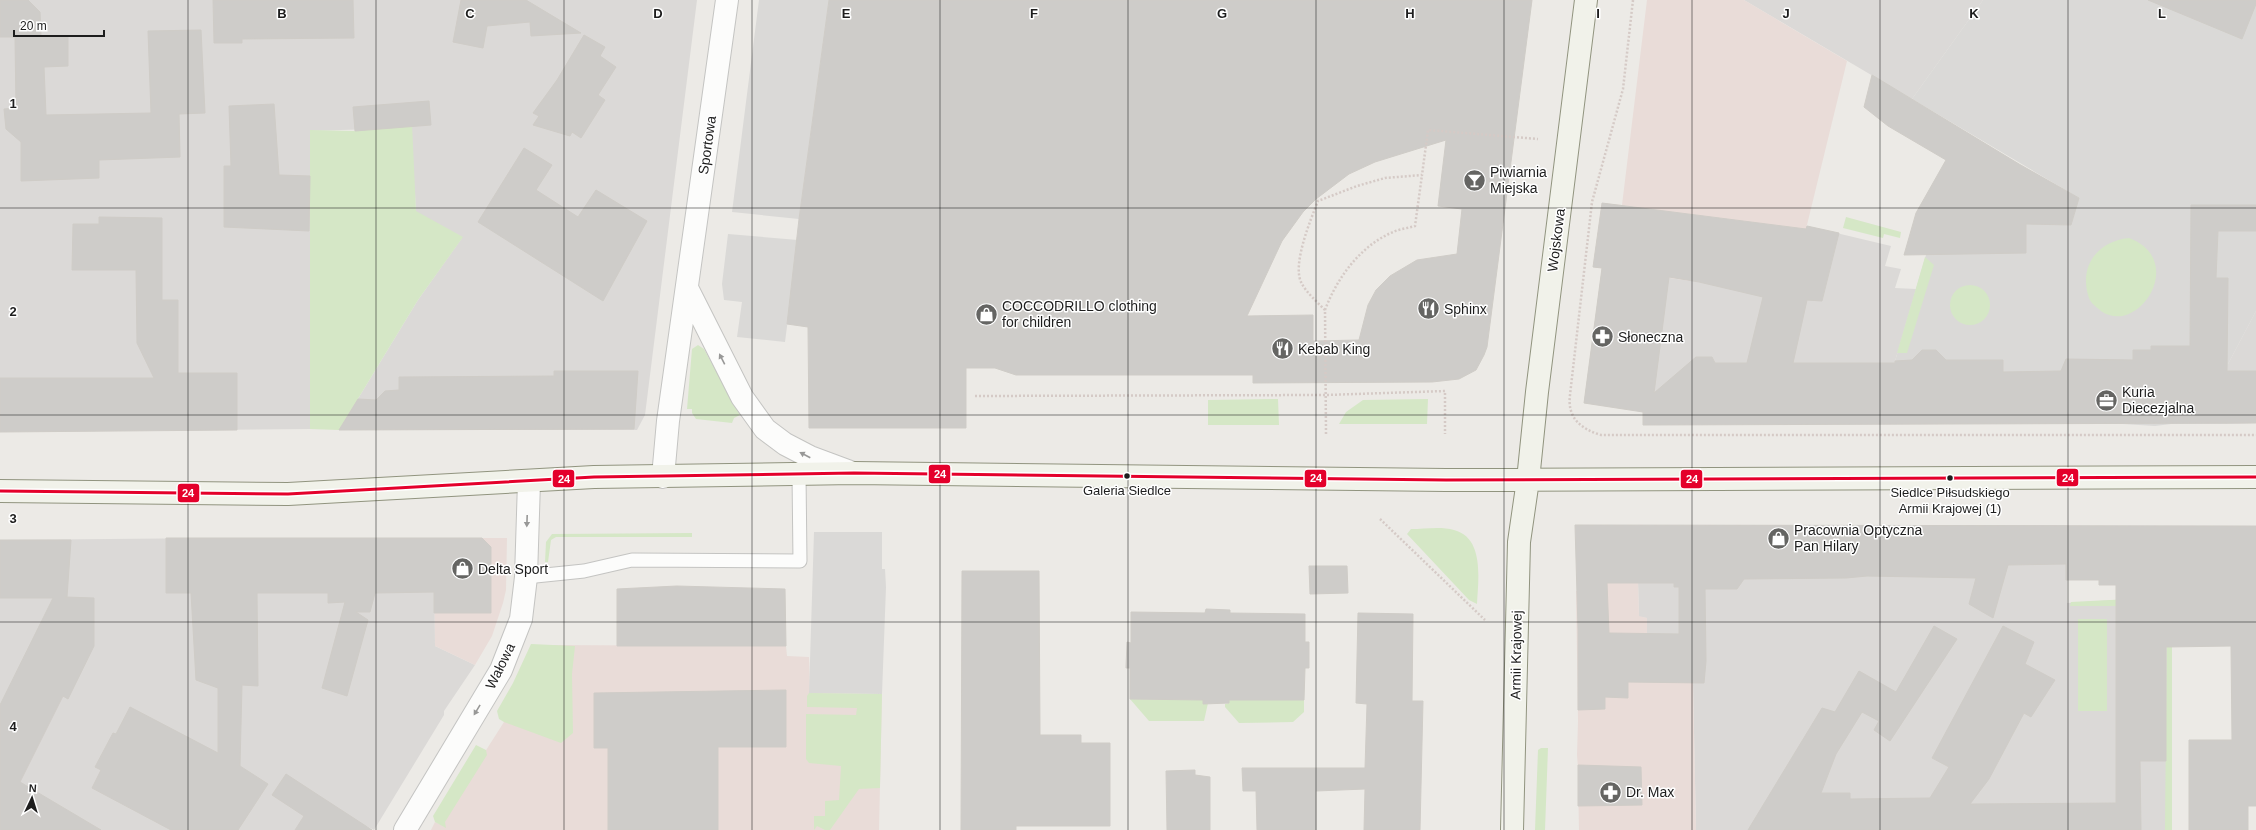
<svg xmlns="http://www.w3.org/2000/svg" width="2256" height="830" font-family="Arial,sans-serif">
	<rect width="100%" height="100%" fill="#eceae6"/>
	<path fill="#dbd9d7" d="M 0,0 L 697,0 L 645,415 L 637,430 L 339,430 L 418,300 L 462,238 L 416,212 L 415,194 L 373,129 L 310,131 L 310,429 L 0,432 Z
		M 1744,0 L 1983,0 L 1912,99 Z
		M 1807,226 L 1891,246 L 1885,266 L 1901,269 L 1895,288 L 1916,289 L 1895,361 L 1897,423 L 1643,425 L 1643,411 L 1584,403 L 1602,268 L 1691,281 L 1806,229 Z
		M 2256,311 L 2256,423 L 2227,424 L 2228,364 Z
		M 1705,525 L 2067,525 L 2067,603 L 2130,599 L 2170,610 L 2172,830 L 1696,830 L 1693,683 L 1647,682 L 1647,618 L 1639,617 L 1638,581 Z
		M 218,538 L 434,538 L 435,646 L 475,665 L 444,711 L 444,715 L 374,830 L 366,826 L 363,830 L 0,830 L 0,540 Z"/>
	<path fill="#e9dcd8" d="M 1647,0 L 1744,0 L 1847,61 L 1806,229 L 1691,281 L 1593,267 L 1602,203 L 1622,205 Z
		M 434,538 L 507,538 L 506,590 L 503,603 L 492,636 L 475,665 L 435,646 Z
		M 1605,581 L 1638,581 L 1639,616 L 1647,618 L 1647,682 L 1693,683 L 1696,830 L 1579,830 L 1578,780 L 1583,780 L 1583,768 L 1578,768 L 1577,755 L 1578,721 L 1576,591 L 1605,592 Z
		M 542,645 L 786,646 L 787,656 L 809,657 L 810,693 L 882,694 L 879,830 L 431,830 L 435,822 L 439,824 L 504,722 Z"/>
	<path fill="#dad9d7" d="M 759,0 L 829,0 L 799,219 L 732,212 Z
		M 1983,0 L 2256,0 L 2256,311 L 2228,364 L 2227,424 L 2171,424 L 2155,426 L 2123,424 L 1897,424 L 1895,361 L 1926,255 L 1933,221 L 2071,225 L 2079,198 L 1912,99 Z
		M 728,234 L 798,240 L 785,342 L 737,337 L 742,302 L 724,300 L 722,284 Z
		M 814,532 L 882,532 L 882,569 L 885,569 L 886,587 L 882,694 L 809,693 Z"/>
	<path fill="#d5e7c6" d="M 412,124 L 416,211 L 463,237 L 418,300 L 339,430 L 310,429 L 310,130 L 355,131 Z
		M 1846,217 L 1901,232 L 1900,238 L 1884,234 L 1883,238 L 1843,228 Z
		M 2129,238 C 2188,260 2138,337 2101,311 C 2097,307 2091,304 2089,298 C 2078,266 2098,241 2129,238 Z
		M 1925,257 L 1934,265 L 1907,353 L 1897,353 Z
		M1950 305a20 20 0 1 1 40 0a20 20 0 1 1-40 0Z
		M 698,345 L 704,349 L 740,415 L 734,418 L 732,423 L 696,419 L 692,413 L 692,409 L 687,409 L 692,349 Z
		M 1278,399 L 1279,425 L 1208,425 L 1208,400 Z
		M 1428,399 L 1427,424 L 1339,424 L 1346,412 L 1363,400 Z
		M 1411,529 C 1424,529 1441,526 1454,530 C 1485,538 1478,581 1477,604 L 1469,600 L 1407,534 Z
		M 692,533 L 692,537 L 556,537 L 551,540 L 548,562 L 545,562 L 546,542 L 552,534 Z
		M 2130,599 L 2172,616 L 2172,830 L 2165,830 L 2167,616 L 2116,616 L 2116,606 L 2070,606 L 2071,602 Z
		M 2078,619 L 2107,619 L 2107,711 L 2078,711 Z
		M 531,644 L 575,646 L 572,674 L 573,733 L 561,743 L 504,722 L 499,719 L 497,711 L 513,683 Z
		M 809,693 L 882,694 L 880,788 L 859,789 L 830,830 L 825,830 L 817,826 L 814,830 L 814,816 L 825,816 L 825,801 L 839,800 L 841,766 L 809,763 L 806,759 L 806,714 L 856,715 L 857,708 L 807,707 L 807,696 Z
		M 1130,699 L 1203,700 L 1208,703 L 1204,721 L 1149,721 Z
		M 1229,700 L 1304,700 L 1304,712 L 1293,722 L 1239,723 L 1225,707 L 1225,704 L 1229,703 Z
		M 476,745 L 486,750 L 487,755 L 445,822 L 446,828 L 435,822 L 433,816 Z
		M 1541,748 L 1548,748 L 1545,830 L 1535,830 L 1538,750 Z"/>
	<path fill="#ceccc9" stroke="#cfccc7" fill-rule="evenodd" d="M 0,0 L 28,0 L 40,12 L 41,36 L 68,37 L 68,66 L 44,67 L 46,115 L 151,113 L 148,31 L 201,30 L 205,113 L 179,114 L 180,157 L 99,160 L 99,178 L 21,181 L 21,142 L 6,129 L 4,109 L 16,108 L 15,37 L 0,37 Z
		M 213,0 L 353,0 L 354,38 L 242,39 L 242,43 L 214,43 Z
		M 461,0 L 526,0 L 581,33 L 531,36 L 530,22 L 487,26 L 483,48 L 453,42 Z
		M 829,0 L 1532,0 L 1487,347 L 1484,355 L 1476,370 L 1459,379 L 1432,382 L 1253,383 L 1253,375 L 1016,375 L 995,368 L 966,368 L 966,428 L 809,428 L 808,327 L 787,324 L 799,219 ZM 1446,140 L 1438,206 L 1462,209 L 1457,254 L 1417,260 L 1390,276 L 1376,290 L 1368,305 L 1359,340 L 1313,341 L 1313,315 L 1247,316 L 1282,241 L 1303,212 L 1316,199 L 1349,174 L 1375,162 Z
		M 2148,0 L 2256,0 L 2256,4 L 2242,39 Z
		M 584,35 L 605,47 L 600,56 L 616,67 L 598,95 L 605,100 L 581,138 L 572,132 L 570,136 L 533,125 L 539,116 L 533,113 L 557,80 Z
		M 1872,75 L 2019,164 L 2079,198 L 2071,225 L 2026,224 L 2026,253 L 1904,255 L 1916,213 L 1946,160 L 1888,126 L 1864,107 Z
		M 429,101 L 431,125 L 355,131 L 353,107 Z
		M 274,104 L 279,175 L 310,176 L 309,231 L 224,227 L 224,166 L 231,166 L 229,106 Z
		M 524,148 L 552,165 L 536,190 L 578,217 L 596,190 L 647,221 L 603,301 L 478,222 Z
		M 1602,203 L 1806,229 L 1807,226 L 1839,233 L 1822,301 L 1807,300 L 1793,363 L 1895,363 L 1895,361 L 1912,360 L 1922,350 L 1936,350 L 1946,360 L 2003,360 L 2003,372 L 2061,371 L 2066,359 L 2133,360 L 2133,350 L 2151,350 L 2151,346 L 2190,346 L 2191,205 L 2256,205 L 2256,231 L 2218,231 L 2216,278 L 2228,278 L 2227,371 L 2256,371 L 2256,423 L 1643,425 L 1643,412 L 1584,403 L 1602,268 L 1593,267 ZM 1669,277 L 1699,282 L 1763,297 L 1747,363 L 1715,363 L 1712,357 L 1696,357 L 1654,393 Z
		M 99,217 L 162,218 L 162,300 L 178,300 L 178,373 L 237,373 L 237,430 L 0,432 L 0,378 L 154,378 L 137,343 L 136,270 L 72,270 L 73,224 L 99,224 Z
		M 554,371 L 638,371 L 634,429 L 339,430 L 358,399 L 376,400 L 385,391 L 399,390 L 399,377 L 554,376 Z
		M 1575,525 L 2256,526 L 2256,806 L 2248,806 L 2248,830 L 2189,830 L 2189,740 L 2232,740 L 2231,646 L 2166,647 L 2166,761 L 2140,761 L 2141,830 L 1748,830 L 1822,708 L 1835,712 L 1859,671 L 1896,692 L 1934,626 L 1957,639 L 1890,741 L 1874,730 L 1879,721 L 1862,712 L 1836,754 L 1821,793 L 1850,793 L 1850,799 L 1930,798 L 1949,767 L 1932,758 L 2003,626 L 2034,642 L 2025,664 L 2055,680 L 2031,717 L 2024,713 L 1989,779 L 1970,804 L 2116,803 L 2116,585 L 2099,585 L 2099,580 L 2066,580 L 2066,564 L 2008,565 L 1993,618 L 1969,604 L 1976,578 L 1867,576 L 1846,578 L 1744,579 L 1737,589 L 1705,589 L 1706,661 L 1704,683 L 1628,682 L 1628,698 L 1605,697 L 1605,709 L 1578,710 L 1578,629 ZM 1607,583 L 1674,583 L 1674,587 L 1679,587 L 1679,634 L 1609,633 Z
		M 166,538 L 482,538 L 491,547 L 491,613 L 434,613 L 434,592 L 375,593 L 370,612 L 356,612 L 368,620 L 347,696 L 322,688 L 345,602 L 328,603 L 328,593 L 257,593 L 258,686 L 242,685 L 240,766 L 268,784 L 238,830 L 171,830 L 92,788 L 101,770 L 95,767 L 113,733 L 116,734 L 130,707 L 218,753 L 218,688 L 196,680 L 191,593 L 166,593 Z
		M 0,540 L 71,540 L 67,597 L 65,597 L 94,598 L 94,646 L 68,699 L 63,696 L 20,782 L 101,830 L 0,830 L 0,705 L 53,598 L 0,598 Z
		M 1309,566 L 1347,566 L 1348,593 L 1310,594 Z
		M 962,571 L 1039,571 L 1040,735 L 1081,735 L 1081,743 L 1110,743 L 1110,826 L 1016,826 L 1016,830 L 961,830 Z
		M 677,586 L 785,589 L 786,646 L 617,646 L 617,589 Z
		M 1206,609 L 1230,610 L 1230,613 L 1305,614 L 1305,642 L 1309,642 L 1309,668 L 1305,668 L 1304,700 L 1229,700 L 1229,703 L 1203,704 L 1203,700 L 1130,699 L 1130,668 L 1126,668 L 1127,642 L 1131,643 L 1131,612 L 1205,613 Z
		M 1358,613 L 1413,614 L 1412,701 L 1423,701 L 1420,830 L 1364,830 L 1365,789 L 1316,791 L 1316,830 L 1257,830 L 1256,791 L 1243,791 L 1242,768 L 1365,768 L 1367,704 L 1356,703 Z
		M 786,690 L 786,747 L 718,747 L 718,830 L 608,830 L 608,748 L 594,748 L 594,693 Z
		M 1578,765 L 1641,767 L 1642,805 L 1578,806 Z
		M 1195,770 L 1195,775 L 1210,777 L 1210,830 L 1167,830 L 1166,771 Z
		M 286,774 L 312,791 L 372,830 L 295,830 L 304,816 L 272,795 Z"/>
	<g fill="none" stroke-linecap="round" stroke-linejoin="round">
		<defs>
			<path id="lane" d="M 526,577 L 584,571 L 632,560 L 800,561 L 799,474"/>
			<path id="street" d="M 688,290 L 742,397 L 765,429 L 785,444 L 810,457 L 853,473
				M 663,477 L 668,421 L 727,0
				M 405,830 L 501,670 L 521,619 L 526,577 L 529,482"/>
			<path id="secondary" d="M 0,491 L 288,494 L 594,477 L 854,473 L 1446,480 L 2256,477
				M 1512,830 L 1519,542 L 1528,480 L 1537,392 L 1586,0"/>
		</defs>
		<use href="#lane" stroke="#c4c4c2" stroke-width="15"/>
		<use href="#street" stroke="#c4c4c2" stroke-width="24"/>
		<use href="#secondary" stroke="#91947f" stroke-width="24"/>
		<path stroke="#d5cac6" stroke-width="2.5" stroke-dasharray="2 2" stroke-linecap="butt" d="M 1633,0 L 1623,89 L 1592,202 L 1570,395 C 1567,418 1581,429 1601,435 L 2256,435
			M 1325,310 C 1337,278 1360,246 1393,232 C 1400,229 1408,228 1415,226 L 1422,175
			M 975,396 L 1326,395 L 1445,391 L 1445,434
			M 1326,434 L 1325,310 C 1317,302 1307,293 1302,284 C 1291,266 1311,219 1318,201 L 1357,186 L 1385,178 L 1422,175 L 1428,130 L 1538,139
			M 1380,519 L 1485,620"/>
		<use href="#lane" stroke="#fcfcfb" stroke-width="13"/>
		<use href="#street" stroke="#fcfcfb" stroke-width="22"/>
		<use href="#secondary" stroke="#f1f2ea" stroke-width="22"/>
		<defs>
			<path id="bus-1" d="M 0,491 L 288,494 L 594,477 L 854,473 L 1446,480 L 2256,477"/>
		</defs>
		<use href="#bus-1" stroke="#fff" stroke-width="6"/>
		<use href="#bus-1" stroke="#e4002b" stroke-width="3"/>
	</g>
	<defs><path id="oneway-solid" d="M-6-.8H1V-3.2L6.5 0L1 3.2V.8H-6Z"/></defs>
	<g fill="#989897">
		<use href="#oneway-solid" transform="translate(722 359) rotate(-117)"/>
		<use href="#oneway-solid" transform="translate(805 455) rotate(-152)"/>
		<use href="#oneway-solid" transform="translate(527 521) rotate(92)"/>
		<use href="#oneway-solid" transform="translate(477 710) rotate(121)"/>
	</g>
	<path fill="none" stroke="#1d1d1d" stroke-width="1" stroke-opacity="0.55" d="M 188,0 L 188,830M 376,0 L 376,830M 564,0 L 564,830M 752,0 L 752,830M 940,0 L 940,830M 1128,0 L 1128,830M 1316,0 L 1316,830M 1504,0 L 1504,830M 1692,0 L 1692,830M 1880,0 L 1880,830M 2068,0 L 2068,830M 0,208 L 2256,208M 0,415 L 2256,415M 0,622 L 2256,622"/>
	<defs>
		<symbol id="bar-disc" viewBox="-11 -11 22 22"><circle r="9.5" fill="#656563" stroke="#fff"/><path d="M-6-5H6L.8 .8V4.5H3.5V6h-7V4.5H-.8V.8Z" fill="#fff"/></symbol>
		<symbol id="restaurant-disc" viewBox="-11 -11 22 22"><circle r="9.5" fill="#656563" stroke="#fff"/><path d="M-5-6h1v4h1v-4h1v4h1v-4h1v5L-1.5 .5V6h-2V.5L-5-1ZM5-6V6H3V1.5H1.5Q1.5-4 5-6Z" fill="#fff"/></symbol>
		<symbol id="shop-disc" viewBox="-11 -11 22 22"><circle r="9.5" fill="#656563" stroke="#fff"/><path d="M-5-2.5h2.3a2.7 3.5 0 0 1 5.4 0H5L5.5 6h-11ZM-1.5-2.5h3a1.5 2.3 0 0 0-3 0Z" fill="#fff"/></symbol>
		<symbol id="pharmacy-disc" viewBox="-11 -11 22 22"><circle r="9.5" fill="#656563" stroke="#fff"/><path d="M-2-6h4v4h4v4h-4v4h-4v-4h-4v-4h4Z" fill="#fff"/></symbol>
		<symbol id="office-disc" viewBox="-11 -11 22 22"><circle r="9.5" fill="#656563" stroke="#fff"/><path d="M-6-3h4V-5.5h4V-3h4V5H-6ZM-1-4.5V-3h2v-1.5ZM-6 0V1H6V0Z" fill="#fff"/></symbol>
	</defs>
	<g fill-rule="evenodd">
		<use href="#bar-disc" x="1462" y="168" width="25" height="25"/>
		<use href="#restaurant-disc" x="1416" y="296" width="25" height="25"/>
		<use href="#shop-disc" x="974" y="302" width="25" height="25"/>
		<use href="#pharmacy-disc" x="1590" y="324" width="25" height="25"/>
		<use href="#restaurant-disc" x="1270" y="336" width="25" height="25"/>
		<use href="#office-disc" x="2094" y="388" width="25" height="25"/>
		<use href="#shop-disc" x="1766" y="526" width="25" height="25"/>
		<use href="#shop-disc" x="450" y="556" width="25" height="25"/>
		<use href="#pharmacy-disc" x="1598" y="780" width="25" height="25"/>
	</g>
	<g fill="#1d1d1d" stroke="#fff" stroke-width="1.5">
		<circle cx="1127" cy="476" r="3.5"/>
		<circle cx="1950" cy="478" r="3.5"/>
	</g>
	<g text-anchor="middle" stroke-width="3" stroke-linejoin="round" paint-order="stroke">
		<g font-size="13" fill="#1d1d1d" stroke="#fff">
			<text x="1127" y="495">Galeria Siedlce</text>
			<text x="1950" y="497">Siedlce Piłsudskiego<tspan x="1950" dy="16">Armii Krajowej (1)</tspan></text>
		</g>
		<g font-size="14" fill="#1d1d1d" stroke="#fff">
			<text transform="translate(707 145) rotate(-82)" y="5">Sportowa</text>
			<text transform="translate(1556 240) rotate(-83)" y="5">Wojskowa</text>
			<text transform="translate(1516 655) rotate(-89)" y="5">Armii Krajowej</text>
			<text transform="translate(500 666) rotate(-64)" y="5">Wałowa</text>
		</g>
		<g font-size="14" fill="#1d1d1d" stroke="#fff" text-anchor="start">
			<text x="1490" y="177">Piwiarnia<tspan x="1490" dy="16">Miejska</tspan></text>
			<text x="1002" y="311">COCCODRILLO clothing<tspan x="1002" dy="16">for children</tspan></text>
			<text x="1444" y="314">Sphinx</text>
			<text x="1618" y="342">Słoneczna</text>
			<text x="1298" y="354">Kebab King</text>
			<text x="2122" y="397">Kuria<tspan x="2122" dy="16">Diecezjalna</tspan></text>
			<text x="1794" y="535">Pracownia Optyczna<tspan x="1794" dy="16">Pan Hilary</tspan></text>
			<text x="478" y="574">Delta Sport</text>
			<text x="1626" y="797">Dr. Max</text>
		</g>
	</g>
	<g font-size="13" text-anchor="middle" font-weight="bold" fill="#1d1d1d" stroke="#fff" stroke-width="3" stroke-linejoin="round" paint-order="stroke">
		<text x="282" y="18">B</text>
		<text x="470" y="18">C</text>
		<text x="658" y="18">D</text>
		<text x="846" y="18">E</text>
		<text x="1034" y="18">F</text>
		<text x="1222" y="18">G</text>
		<text x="1410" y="18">H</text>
		<text x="1598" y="18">I</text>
		<text x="1786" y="18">J</text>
		<text x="1974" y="18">K</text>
		<text x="2162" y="18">L</text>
		<text x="13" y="108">1</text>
		<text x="13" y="316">2</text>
		<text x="13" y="523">3</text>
		<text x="13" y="731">4</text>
	</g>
	<g stroke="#fff" stroke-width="1.5">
		<rect x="928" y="464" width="23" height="20" rx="4" fill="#e4002b"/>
		<rect x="2056" y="468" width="23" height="19" rx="4" fill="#e4002b"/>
		<rect x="1304" y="469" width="23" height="19" rx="4" fill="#e4002b"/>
		<rect x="552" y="469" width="23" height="19" rx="4" fill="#e4002b"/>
		<rect x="1680" y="469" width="23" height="20" rx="4" fill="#e4002b"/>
		<rect x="177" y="483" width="23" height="20" rx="4" fill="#e4002b"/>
	</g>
	<g font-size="11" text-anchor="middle" font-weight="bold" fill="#fff">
		<text x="940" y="478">24</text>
		<text x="2068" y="482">24</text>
		<text x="1316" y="482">24</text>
		<text x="564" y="483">24</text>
		<text x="1692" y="483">24</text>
		<text x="188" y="497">24</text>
	</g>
	<g transform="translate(32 798) rotate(4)" stroke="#ffffff" stroke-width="3" paint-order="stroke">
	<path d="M0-3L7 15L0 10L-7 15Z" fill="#1d1d1d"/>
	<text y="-6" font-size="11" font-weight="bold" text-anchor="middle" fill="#1d1d1d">N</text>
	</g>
	<path d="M14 30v6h90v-6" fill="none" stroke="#1d1d1d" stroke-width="2"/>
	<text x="20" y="30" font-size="12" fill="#1d1d1d" stroke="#ffffff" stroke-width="3" paint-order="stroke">20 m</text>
</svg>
